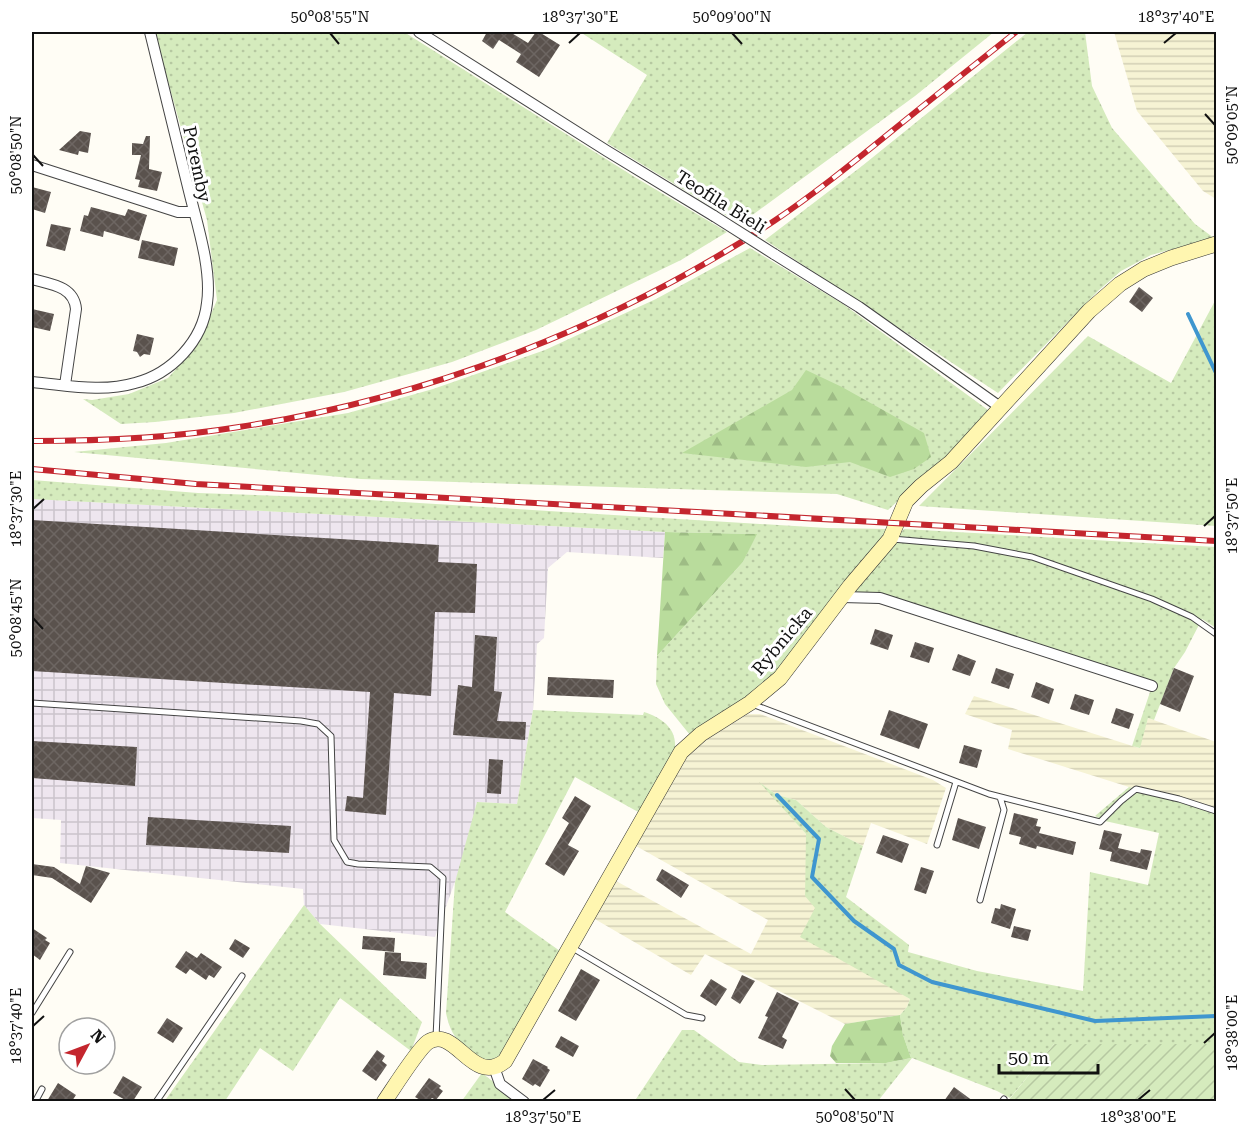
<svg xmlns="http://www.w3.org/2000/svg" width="1248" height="1133" font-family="'Roboto Serif',serif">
	<defs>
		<pattern id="industrial-grid" width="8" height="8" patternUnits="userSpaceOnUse" patternTransform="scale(1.5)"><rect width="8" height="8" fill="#eee6ef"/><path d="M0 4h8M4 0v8" fill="none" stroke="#cbc4cc"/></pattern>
		<pattern id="farmland-rules" width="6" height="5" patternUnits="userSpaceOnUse" patternTransform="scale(1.5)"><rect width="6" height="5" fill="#f6f3d4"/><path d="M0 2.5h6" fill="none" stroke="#d2cfb5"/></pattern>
		<pattern id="grass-dots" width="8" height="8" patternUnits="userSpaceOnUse" patternTransform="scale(1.5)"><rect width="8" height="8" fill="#d5ebbd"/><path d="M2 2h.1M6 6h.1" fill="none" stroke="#b6c8a1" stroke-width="1.8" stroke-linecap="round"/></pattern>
		<pattern id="forest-firs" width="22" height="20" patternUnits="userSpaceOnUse" patternTransform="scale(1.5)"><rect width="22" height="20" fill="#b9dc9c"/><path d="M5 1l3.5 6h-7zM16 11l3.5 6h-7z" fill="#9ebc85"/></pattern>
		<pattern id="garden-furrows" width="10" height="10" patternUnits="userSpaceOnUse" patternTransform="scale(1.5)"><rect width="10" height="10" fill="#d5ebbd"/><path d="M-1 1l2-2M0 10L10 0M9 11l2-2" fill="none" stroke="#b6c8a1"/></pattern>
		<pattern id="building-cross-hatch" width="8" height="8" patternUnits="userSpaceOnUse" patternTransform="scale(1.5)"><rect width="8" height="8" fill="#5a524d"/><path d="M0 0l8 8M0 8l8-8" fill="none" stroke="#6d6662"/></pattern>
	</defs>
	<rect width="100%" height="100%" fill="#fffdf5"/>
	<path fill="url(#industrial-grid)" d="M 32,499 L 665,532 L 663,558 L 567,552 L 548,568 L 544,638 L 537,644 L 533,710 L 517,804 L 477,802 L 461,865 L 435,937 L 320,924 L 304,905 L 303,889 L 60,863 L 61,820 L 32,818 Z"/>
	<path fill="url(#farmland-rules)" d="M 1114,32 L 1216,32 L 1216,199 L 1203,191 L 1137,111 Z
		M 974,696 L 1139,748 L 1148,718 L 1216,742 L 1216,808 L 1129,787 L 1008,749 L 1012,730 L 965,714 Z
		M 748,714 L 760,714 L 933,780 L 946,788 L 927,844 L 871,823 L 863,846 L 826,827 L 796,800 L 777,795 L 763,785 L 806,834 L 807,853 L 879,980 L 910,999 L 907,1007 L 900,1015 L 845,1024 L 705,954 L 691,975 L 593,918 L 616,881 L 751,954 L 768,920 L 636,846 L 683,759 L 699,744 Z"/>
	<path fill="url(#grass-dots)" d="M 154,32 L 404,32 L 633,176 L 727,232 L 681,260 L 536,330 L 452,362 L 344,392 L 234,413 L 155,422 L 121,424 L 83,399 L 92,400 L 129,394 L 168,378 L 198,344 L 217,300 L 207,220 Z
		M 580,32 L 994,32 L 915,96 L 740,224 L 607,143 L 647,75 Z
		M 1028,32 L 1085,32 L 1092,86 L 1112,128 L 1195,224 L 1214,238 L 1151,255 L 1121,271 L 1098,291 L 998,393 L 765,240 L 862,166 Z
		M 750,248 L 843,304 L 988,410 L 947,456 L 888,510 L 837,494 L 361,479 L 74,452 L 166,443 L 348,413 L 433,389 L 545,350 L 656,299 Z
		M 1216,299 L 1216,526 L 919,506 L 1088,336 L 1171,383 Z
		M 32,480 L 198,493 L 337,498 L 827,528 L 888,529 L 769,681 L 744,702 L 690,735 L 665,704 L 656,684 L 657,656 L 743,562 L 756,534 L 665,532 L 32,499 Z
		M 904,529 L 1216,547 L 1216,628 L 1202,619 L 1185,652 L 1174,668 L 1154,720 L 1148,718 L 1140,748 L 1132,746 L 1152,686 L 853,594 Z
		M 533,710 L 643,715 L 644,712 C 662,718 677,728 675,749 L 640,813 L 575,777 L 505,912 L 560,951 L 507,1051 L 487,1063 C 464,1046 452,1042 446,1013 L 455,882 L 477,802 L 517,804 Z
		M 759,782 L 777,795 L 796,800 L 826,827 L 863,846 L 846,897 L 909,945 L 908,952 L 977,971 L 1083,991 L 1090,872 L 1148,885 L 1159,833 L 1105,821 L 1095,816 L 1129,787 L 1216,808 L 1216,1044 L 1054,1044 L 1010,1098 L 997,1091 L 912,1058 L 878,1101 L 634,1102 L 682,1030 L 694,1030 L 739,1062 L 762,1065 L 886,1063 L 911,1058 L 903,1035 L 900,1015 L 907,1007 L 910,999 L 800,937 L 815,908 L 805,896 L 806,834 Z
		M 304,905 L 320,924 L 422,1022 L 411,1051 L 340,998 L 293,1071 L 260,1048 L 225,1101 L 164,1102 Z
		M 482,1073 L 518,1101 L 461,1102 Z"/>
	<path fill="url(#forest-firs)" d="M 806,370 L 842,387 L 924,433 L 931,457 L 914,469 L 890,477 L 850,462 L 806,467 L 682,453 L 792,390 Z
		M 665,532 L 757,534 L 743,562 L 657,656 Z
		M 900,1015 L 903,1035 L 911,1058 L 886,1063 L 836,1063 L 830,1056 L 832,1046 L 845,1024 Z"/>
	<path fill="url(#garden-furrows)" d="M 1054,1044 L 1216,1044 L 1216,1101 L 1008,1101 Z"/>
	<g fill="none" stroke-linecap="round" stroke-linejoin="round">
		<path stroke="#3f96cf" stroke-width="4" d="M 1188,314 L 1216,373
			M 777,795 L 819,839 L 812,877 L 854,921 L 894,949 L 899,965 L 932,982 L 1095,1021 L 1216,1016"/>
	</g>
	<path fill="url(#building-cross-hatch)" d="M 487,32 L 510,32 L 528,43 L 536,32 L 539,32 L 560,45 L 539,77 L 516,62 L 521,54 L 499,40 L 493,49 L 482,41 Z
		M 80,131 L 91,133 L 88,153 L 79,151 L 78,155 L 59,150 Z
		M 146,136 L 150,136 L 149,169 L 162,172 L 157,191 L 138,187 L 140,180 L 135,179 L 141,155 L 132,155 L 132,143 L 143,144 Z
		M 32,187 L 51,192 L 45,213 L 32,209 Z
		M 91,207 L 125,216 L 128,209 L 147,215 L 139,241 L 104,231 L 103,237 L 80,231 L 84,215 L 88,216 Z
		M 51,224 L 71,228 L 65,251 L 46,246 Z
		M 142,240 L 178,248 L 174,266 L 138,258 Z
		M 1139,287 L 1153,298 L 1142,312 L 1129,302 Z
		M 32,309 L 54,314 L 50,331 L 32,327 Z
		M 137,334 L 154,338 L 150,355 L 144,354 L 140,357 L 137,352 L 133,351 Z
		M 32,520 L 439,545 L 438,562 L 477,564 L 475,613 L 435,612 L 431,696 L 394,693 L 386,815 L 345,811 L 347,796 L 363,798 L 370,692 L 32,671 Z
		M 875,629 L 893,635 L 888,650 L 870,644 Z
		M 475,635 L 497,637 L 494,691 L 502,692 L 497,721 L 526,722 L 525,740 L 453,735 L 458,685 L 472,687 Z
		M 915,642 L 934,648 L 929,663 L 910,657 Z
		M 958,654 L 976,661 L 970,676 L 952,670 Z
		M 996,668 L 1014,674 L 1009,689 L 991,683 Z
		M 1174,668 L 1194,676 L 1180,712 L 1160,704 Z
		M 548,677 L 614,680 L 613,698 L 547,695 Z
		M 1036,682 L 1054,689 L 1049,704 L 1031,697 Z
		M 1075,694 L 1094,700 L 1089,715 L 1070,709 Z
		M 1116,708 L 1134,714 L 1129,729 L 1111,723 Z
		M 889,710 L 928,724 L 919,749 L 880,735 Z
		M 32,741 L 137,747 L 135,786 L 32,778 Z
		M 964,745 L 982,750 L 977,768 L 959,763 Z
		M 489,759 L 503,760 L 501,794 L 487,793 Z
		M 575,796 L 591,806 L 568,845 L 579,851 L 564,876 L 545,864 L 569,823 L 562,818 Z
		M 1014,813 L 1038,819 L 1036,826 L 1041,827 L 1039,833 L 1076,842 L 1073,855 L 1037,846 L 1036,849 L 1019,844 L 1021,837 L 1009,834 Z
		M 148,817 L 291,826 L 289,853 L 146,845 Z
		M 958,818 L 986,827 L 979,849 L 952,840 Z
		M 1104,830 L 1122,834 L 1118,848 L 1140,853 L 1141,849 L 1152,851 L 1147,870 L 1110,861 L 1112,852 L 1099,849 Z
		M 883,835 L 909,844 L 902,863 L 876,853 Z
		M 32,864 L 54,867 L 80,884 L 86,866 L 110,873 L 91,903 L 52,878 L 32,875 Z
		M 921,867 L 934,871 L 926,894 L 914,890 Z
		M 662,869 L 689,885 L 681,898 L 656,880 Z
		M 1001,904 L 1016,909 L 1010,929 L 991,923 L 995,908 L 1000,909 Z
		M 1014,926 L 1031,930 L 1028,941 L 1011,937 Z
		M 32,928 L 47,938 L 45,940 L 50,943 L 40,960 L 32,954 Z
		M 363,936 L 395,938 L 394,952 L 362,949 Z
		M 235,939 L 250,948 L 243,958 L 229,949 Z
		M 186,951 L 197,958 L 201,953 L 222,967 L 214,978 L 209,975 L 206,980 L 190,969 L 186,974 L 175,967 Z
		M 385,952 L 401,953 L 401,961 L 427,963 L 426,979 L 383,975 Z
		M 581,969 L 600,980 L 576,1021 L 558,1011 Z
		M 742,975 L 755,981 L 740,1004 L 731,998 Z
		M 711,979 L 727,989 L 716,1006 L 700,996 Z
		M 777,992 L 799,1003 L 782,1037 L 787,1040 L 783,1049 L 758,1038 L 768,1017 L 765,1016 Z
		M 167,1018 L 183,1028 L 173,1043 L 157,1033 Z
		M 561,1036 L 579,1046 L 573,1057 L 555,1047 Z
		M 377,1050 L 385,1056 L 382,1061 L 387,1065 L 376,1081 L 362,1071 Z
		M 533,1059 L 548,1067 L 547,1068 L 550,1070 L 540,1087 L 535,1084 L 533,1086 L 522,1079 Z
		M 123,1076 L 142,1087 L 133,1101 L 127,1101 L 113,1093 Z
		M 429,1078 L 441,1086 L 439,1088 L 443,1091 L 436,1100 L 432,1098 L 429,1101 L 422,1101 L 415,1097 Z
		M 58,1083 L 76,1095 L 72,1101 L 47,1101 Z
		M 954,1087 L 973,1101 L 944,1101 Z"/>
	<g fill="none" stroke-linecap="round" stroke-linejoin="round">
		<defs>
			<path id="lane" d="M 892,539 L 974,546 L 1032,557 L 1152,599 L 1192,617 L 1216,634
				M 32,703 L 301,721 L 318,724 L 331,736 L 334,840 L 347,862 L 358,864 L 430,867 L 443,878 L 436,1038
				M 752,704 L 989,794 L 1100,822 L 1121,801 L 1136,789 L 1179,799 L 1216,811
				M 937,845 L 956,782
				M 980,900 L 1004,810 L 1000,797
				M 571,947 L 686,1015 L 702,1018
				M 32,1013 L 70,952
				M 35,1102 L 42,1089
				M 156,1102 L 242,976
				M 1002,1102 L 1004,1099"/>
			<path id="street" d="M 419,32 L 607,151 L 714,216
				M 32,165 L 178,212 L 194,212
				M 774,254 L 859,307 L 1000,407
				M 32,279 C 50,284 74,286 76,309 L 65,385
				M 32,382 C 67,385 101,393 135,383 C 171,374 203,341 207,303 C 212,269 197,224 189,191 C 176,138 163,85 150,32
				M 842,597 L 880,598 L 1152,686
				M 494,1067 L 500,1084 L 524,1102"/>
			<path id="secondary" d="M 384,1102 C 393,1089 418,1049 428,1042 C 456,1025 472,1087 505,1061 L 681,752 L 701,734 L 750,703 L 780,678 L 850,586 L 890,539 L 906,501 L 921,486 L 951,462 L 1089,311 L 1120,284 L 1144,269 L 1171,258 L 1216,244"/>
		</defs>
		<use href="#lane" stroke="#444" stroke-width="7"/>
		<use href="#street" stroke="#444" stroke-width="12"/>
		<use href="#secondary" stroke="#333" stroke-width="16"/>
		<use href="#lane" stroke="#fff" stroke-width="5"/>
		<use href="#street" stroke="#fff" stroke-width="10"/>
		<use href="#secondary" stroke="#fff6b0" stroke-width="15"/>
		<defs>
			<path id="rail" d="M 32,441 C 101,441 171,438 239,427 C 426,399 617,325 774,221 C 813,195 850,165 887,135 C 930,100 973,66 1016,32
				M 32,469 L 196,484 L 1216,541"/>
		</defs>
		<use href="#rail" stroke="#c4262e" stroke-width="6"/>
		<use href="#rail" stroke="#fff" stroke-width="4" stroke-dasharray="11" stroke-linecap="butt"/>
		<defs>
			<path id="street-bridge" d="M 714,216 L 774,254"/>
		</defs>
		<use href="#street-bridge" stroke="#444" stroke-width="12" stroke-linecap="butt"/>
		<use href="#street-bridge" stroke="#fff" stroke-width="10"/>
	</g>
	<path fill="none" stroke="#111" stroke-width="2" d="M 330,33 L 339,44M 732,33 L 742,44M 569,43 L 580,33M 1164,43 L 1176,33M 1205,114 L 1215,125M 33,155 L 43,166M 33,509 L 44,499M 1204,526 L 1215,516M 33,618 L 43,629M 33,1026 L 44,1016M 1204,1043 L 1215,1033M 845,1089 L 855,1100M 543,1100 L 555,1090M 1138,1100 L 1150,1090"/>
	<g text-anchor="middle" stroke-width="6" stroke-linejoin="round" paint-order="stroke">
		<g font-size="18" fill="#111" stroke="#fff">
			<text transform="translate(197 164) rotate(78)" y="6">Poremby</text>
			<text transform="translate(721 202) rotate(32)" y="6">Teofila Bieli</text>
			<text transform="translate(782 641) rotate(-50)" y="6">Rybnicka</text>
		</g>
	</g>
	<rect width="1248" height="1133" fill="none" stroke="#ffffff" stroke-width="66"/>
	<g transform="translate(87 1046) rotate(49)"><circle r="28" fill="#ffffff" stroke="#a0a0a0" stroke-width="1.5"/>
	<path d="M0-4.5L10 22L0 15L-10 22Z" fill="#c4262e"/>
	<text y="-9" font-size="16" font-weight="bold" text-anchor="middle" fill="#111111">N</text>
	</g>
	<path d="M999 1064v9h99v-9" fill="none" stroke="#111111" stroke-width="3"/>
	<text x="1008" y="1064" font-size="18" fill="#111111" stroke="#ffffff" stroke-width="4.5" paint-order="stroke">50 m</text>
	<rect x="33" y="33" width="1182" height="1067" fill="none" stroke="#111" stroke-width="2"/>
	<g font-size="15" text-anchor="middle" fill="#111">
		<text x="330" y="22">50°08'55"N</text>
		<text x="580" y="22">18°37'30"E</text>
		<text x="732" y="22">50°09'00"N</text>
		<text x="1176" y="22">18°37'40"E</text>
		<text transform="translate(1232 125) rotate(-90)" y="5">50°09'05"N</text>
		<text transform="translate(16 155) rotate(-90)" y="5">50°08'50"N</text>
		<text transform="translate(16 509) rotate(-90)" y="5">18°37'30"E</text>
		<text transform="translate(1232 516) rotate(-90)" y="5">18°37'50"E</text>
		<text transform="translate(16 618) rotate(-90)" y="5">50°08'45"N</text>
		<text transform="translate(16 1026) rotate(-90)" y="5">18°37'40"E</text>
		<text transform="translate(1232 1033) rotate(-90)" y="5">18°38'00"E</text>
		<text x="543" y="1122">18°37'50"E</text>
		<text x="855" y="1122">50°08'50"N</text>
		<text x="1138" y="1122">18°38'00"E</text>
	</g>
</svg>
